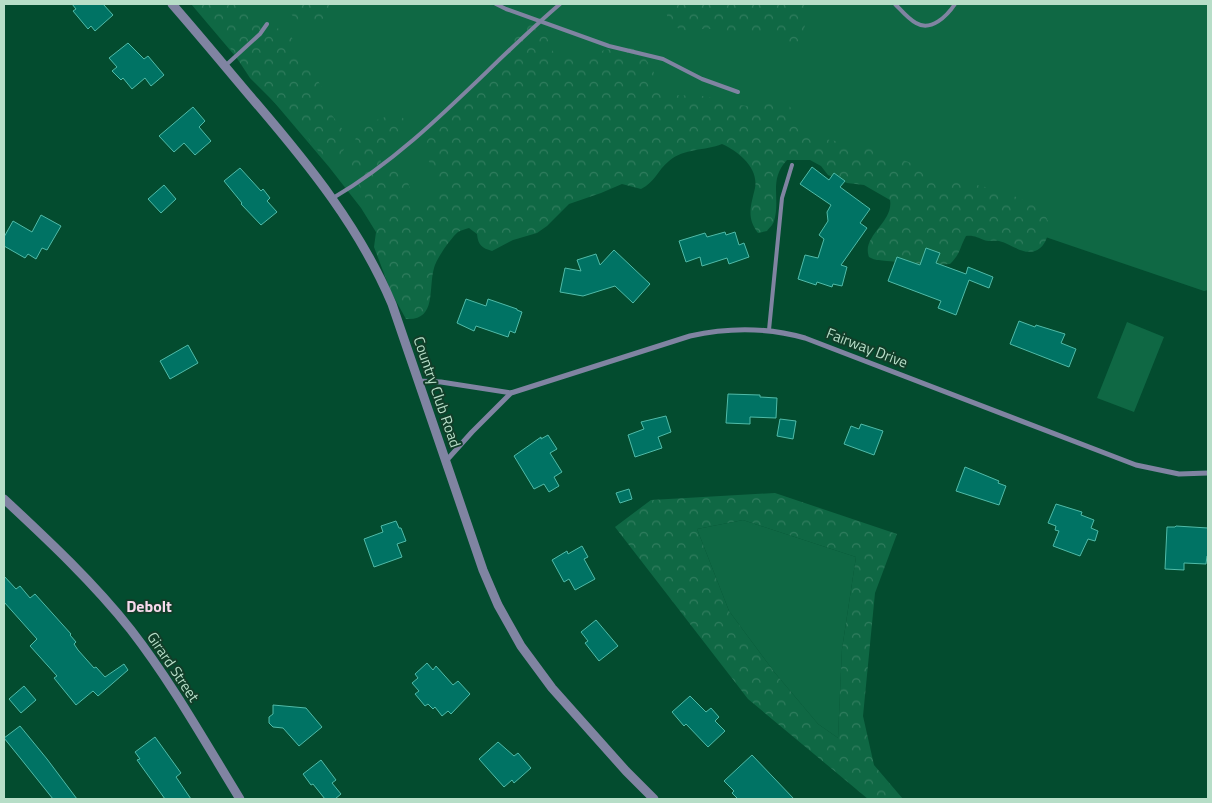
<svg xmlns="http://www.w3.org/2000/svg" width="1212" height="803" font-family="'Titillium Web',sans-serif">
	<defs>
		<pattern id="forest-crowns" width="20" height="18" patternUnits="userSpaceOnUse" patternTransform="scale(1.25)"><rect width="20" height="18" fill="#0f6844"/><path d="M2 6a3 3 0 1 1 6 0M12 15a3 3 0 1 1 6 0" fill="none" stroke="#307d5e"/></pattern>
	</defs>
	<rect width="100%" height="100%" fill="#034c2f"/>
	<path fill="#0f6844" d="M 191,4 L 1208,4 L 1208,290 L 1204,291 L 655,104 L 384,245 L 361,208 L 329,167 Z
		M 1127,322 L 1164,337 L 1134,412 L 1097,398 Z
		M 743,520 L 856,557 L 842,649 L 838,738 L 818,724 L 775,673 L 729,611 L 697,529 Z"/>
	<path fill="url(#forest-crowns)" fill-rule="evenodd" d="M 194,4 L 235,4 L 257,24 L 280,29 L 288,33 L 296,43 L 301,56 L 324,90 L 331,114 L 346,134 L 346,146 L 338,159 L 332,160 L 326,158 L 320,153 L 299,127 L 250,78 L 223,37 Z
		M 286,4 L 333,4 C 327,22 305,33 292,15 C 290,12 288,7 286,4 Z
		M 666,4 L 805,4 C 805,21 808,30 796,44 C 786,44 782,36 772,34 C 767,33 762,36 756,36 C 741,35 726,30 710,29 C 703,28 697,31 691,31 C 673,30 665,21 666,4 Z
		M 534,15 L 544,20 C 546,30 547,41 552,50 C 564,71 612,39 636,50 C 651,58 659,91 672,94 C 680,97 693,94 702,96 C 718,99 735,106 751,106 C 766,106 773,99 789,105 C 794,113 797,129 806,133 C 828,142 851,142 873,149 C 887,154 902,159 916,165 C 923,168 929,174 936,176 C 959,182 1061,196 1048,234 C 1046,241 1043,248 1035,251 C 1022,255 1012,244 999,241 C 995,240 989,242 984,240 C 978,238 974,235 966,236 C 959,249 961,253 950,264 C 926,266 911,263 887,261 C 880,260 876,261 869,257 C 861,236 894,222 890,200 L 864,185 L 847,183 L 828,175 L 821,166 L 810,160 L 787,160 C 768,180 781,199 774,221 C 773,225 769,228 767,231 L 758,233 C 746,217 751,206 755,188 C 759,168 738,151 722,144 C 705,151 684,148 669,161 C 657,171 655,182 641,189 L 622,184 L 601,193 L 569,204 L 547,226 L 537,233 L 513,240 L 492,251 C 482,248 478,245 477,234 L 469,228 C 466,229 461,230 458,232 C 451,238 436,259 434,268 C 428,289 437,321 406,319 L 391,292 L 374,247 L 377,225 L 369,204 L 356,180 L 352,168 L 351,157 L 357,133 L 361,127 L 371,122 L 391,115 L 399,115 L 404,119 L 405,124 L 381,157 L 381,163 L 387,166 L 393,164 C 404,170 411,185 411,198 C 412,204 409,208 411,214 L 417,212 L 444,186 L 425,155 L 426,142 L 442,121 L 460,108 L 500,61 L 511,45 L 522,21 Z
		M 775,493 L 897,534 L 875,593 L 863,716 L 874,765 L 903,799 L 868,799 L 748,699 L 615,527 L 651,500 ZM 743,520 L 856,557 L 842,649 L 838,738 L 818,724 L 775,673 L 729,611 L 697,529 Z"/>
	<path fill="#007364" stroke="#50bba8" d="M 72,4 L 103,4 L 113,15 L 95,31 L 91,26 L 88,29 L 73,11 L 76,9 Z
		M 128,43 L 144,59 L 148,56 L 164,75 L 151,86 L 145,78 L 132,89 L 123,78 L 121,80 L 112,71 L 117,67 L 109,58 Z
		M 193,107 L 205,121 L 199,127 L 211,141 L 195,155 L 184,143 L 174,152 L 159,136 Z
		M 812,167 L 829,180 L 834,173 L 845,181 L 840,187 L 870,209 L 860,223 L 867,228 L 841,265 L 847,267 L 842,286 L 833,284 L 832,287 L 817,282 L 816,285 L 798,279 L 805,255 L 818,258 L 824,239 L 819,235 L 828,221 L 827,212 L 831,205 L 800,184 Z
		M 240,168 L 261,191 L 263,189 L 270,198 L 267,201 L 277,212 L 261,225 L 241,204 L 242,203 L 224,181 Z
		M 164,185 L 176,199 L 161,213 L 148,199 Z
		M 41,215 L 61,226 L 47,250 L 42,248 L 36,259 L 28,254 L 25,258 L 4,246 L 4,237 L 13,221 L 32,232 Z
		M 725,232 L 726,235 L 735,232 L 739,245 L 744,243 L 749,257 L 729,264 L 727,258 L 702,266 L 700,257 L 686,262 L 679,241 L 705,233 L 707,237 Z
		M 926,248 L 940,253 L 936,263 L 966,274 L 968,267 L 993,277 L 989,288 L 969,280 L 956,315 L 938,308 L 941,301 L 888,281 L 897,257 L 920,265 Z
		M 614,250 L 650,284 L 633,303 L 615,286 L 583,296 L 560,292 L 565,268 L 581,271 L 577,260 L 596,254 L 600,265 Z
		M 466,299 L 486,306 L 488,299 L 517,309 L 517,310 L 522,312 L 515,333 L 510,331 L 508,337 L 476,326 L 474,331 L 457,323 Z
		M 1019,321 L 1035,327 L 1036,325 L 1065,334 L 1061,343 L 1076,349 L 1069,367 L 1010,344 Z
		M 188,345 L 198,363 L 170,379 L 160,361 Z
		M 728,394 L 760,395 L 760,397 L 777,398 L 776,418 L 750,417 L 750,424 L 726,423 Z
		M 666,416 L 671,432 L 658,437 L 662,448 L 635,457 L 628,435 L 644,429 L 641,422 Z
		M 780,419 L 796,421 L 793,439 L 777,436 Z
		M 861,424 L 883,431 L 874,455 L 844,444 L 851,426 L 859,429 Z
		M 548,435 L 557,449 L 550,453 L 562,472 L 554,477 L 559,486 L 549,492 L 544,484 L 534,489 L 514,456 L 541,437 L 541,439 Z
		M 965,467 L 999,481 L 998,483 L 1006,486 L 999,505 L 956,491 Z
		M 629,489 L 632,499 L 620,503 L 616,493 Z
		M 1056,504 L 1082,512 L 1081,515 L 1094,520 L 1091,528 L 1098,531 L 1095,541 L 1088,539 L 1080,556 L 1053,546 L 1059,531 L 1055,530 L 1056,526 L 1048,523 Z
		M 396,521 L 399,528 L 401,528 L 406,541 L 397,544 L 402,557 L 374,567 L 364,539 L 383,532 L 381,526 Z
		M 1176,526 L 1208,528 L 1208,556 L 1207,556 L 1206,564 L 1184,563 L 1184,570 L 1165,569 L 1167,527 L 1175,527 Z
		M 582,546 L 588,557 L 584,559 L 595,579 L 575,590 L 569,579 L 564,582 L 552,560 L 567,551 L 568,554 Z
		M 4,576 L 16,589 L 20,586 L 30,598 L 35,594 L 71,634 L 70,635 L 76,642 L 74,644 L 78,650 L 94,668 L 96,667 L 105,677 L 124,664 L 128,670 L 98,696 L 93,691 L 76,705 L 54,678 L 57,676 L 30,646 L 37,639 L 4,602 Z
		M 596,620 L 618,646 L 599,661 L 585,643 L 588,641 L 581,632 Z
		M 427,663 L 433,670 L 436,666 L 453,685 L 458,681 L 470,694 L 451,714 L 448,711 L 442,716 L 435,707 L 433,709 L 428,704 L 425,706 L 415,694 L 419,691 L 412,683 L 418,678 L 415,674 Z
		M 24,686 L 36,700 L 21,713 L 9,699 Z
		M 690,696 L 706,712 L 711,708 L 719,717 L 715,721 L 725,731 L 708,747 L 686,724 L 684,726 L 672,712 Z
		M 273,705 L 306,708 L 322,727 L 299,746 L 283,728 L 273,727 L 269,723 L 269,717 L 273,714 Z
		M 20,726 L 47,759 L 77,799 L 53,799 L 21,759 L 4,738 Z
		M 155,737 L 181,773 L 176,777 L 191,799 L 165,799 L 137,760 L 140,759 L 135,752 Z
		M 498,742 L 514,756 L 518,753 L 531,768 L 514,783 L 512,780 L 504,787 L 479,759 Z
		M 752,755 L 794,799 L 738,799 L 732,793 L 734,791 L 724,781 Z
		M 321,760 L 336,780 L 332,783 L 341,794 L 335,799 L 325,799 L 313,784 L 311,785 L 303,774 Z"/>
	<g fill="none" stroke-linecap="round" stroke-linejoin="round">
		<path stroke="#8084a2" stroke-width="4" d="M 496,4 L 506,9 L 609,46 L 663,59 L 702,79 L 738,92
			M 895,4 C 901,10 908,19 916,23 C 931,32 947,16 955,4
			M 225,66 L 260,34 L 267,24
			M 333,198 C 420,147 484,69 560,4
			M 769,330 L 782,198 L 792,165"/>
		<path stroke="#8084a2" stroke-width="5" d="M 418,381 L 441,382 L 511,393 L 690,336 C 730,327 766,327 805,338 L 1136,465 L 1179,474 L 1208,473
			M 446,461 L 472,432 L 511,393"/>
		<path stroke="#8084a2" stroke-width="9" d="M 172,4 C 200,36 228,70 256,103 C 309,165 360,228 392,304 L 483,570 L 498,605 L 521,646 L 552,688 L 626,771 L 654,799
			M 4,499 C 48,540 94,583 131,630 C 172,683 205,742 240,799"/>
	</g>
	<g text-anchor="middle" stroke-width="4" stroke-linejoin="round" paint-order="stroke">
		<g font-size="15" fill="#b7dec8" stroke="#113e29">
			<text transform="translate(867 348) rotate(21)" y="5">Fairway Drive</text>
			<text transform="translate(437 392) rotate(71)" y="5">Country Club Road</text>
			<text transform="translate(173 667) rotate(56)" y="5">Girard Street</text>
		</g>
		<g font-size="16" font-weight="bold" fill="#f7daec" stroke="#113e29">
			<text x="149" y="612">Debolt</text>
		</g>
	</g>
	<rect width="1212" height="803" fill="none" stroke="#b7dec8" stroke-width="10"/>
</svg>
